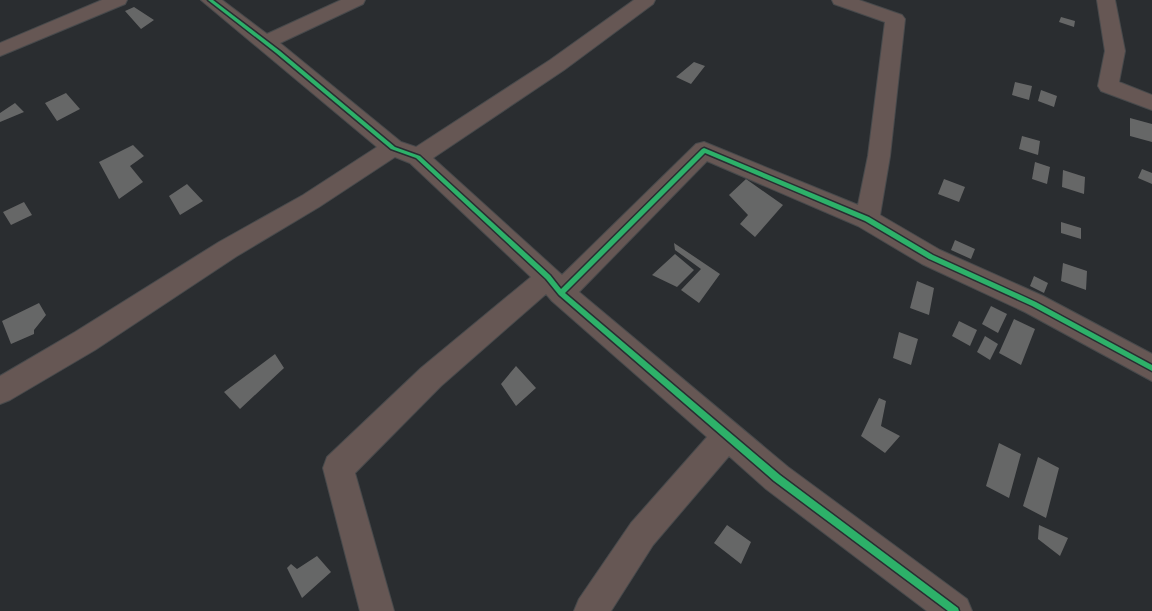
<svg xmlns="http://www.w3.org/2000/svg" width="1152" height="611" font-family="'Open Sans',sans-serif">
	<rect width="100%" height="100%" fill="#2a2d30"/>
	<path fill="#666767" d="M 134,7 L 154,20 L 141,29 L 125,11 Z
		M 1061,17 L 1075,21 L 1074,27 L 1059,22 Z
		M 694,62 L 705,66 L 691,84 L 676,77 Z
		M 1015,82 L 1032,86 L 1029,100 L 1012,95 Z
		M 1041,90 L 1057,96 L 1054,107 L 1038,101 Z
		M 66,93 L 80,109 L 57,121 L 45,103 Z
		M 15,103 L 24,112 L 0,122 L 0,113 Z
		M 1130,118 L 1152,124 L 1152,142 L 1130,136 Z
		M 1022,136 L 1040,141 L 1038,155 L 1019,149 Z
		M 133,145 L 144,156 L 130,166 L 143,182 L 119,199 L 99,162 Z
		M 1035,162 L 1050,167 L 1047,184 L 1032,179 Z
		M 1142,169 L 1152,173 L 1152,184 L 1138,178 Z
		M 1063,170 L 1085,177 L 1084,194 L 1062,187 Z
		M 746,179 L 783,205 L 755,237 L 740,224 L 748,215 L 729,195 Z
		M 944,179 L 965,187 L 959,202 L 938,194 Z
		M 187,184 L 203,201 L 180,215 L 169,196 Z
		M 24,202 L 32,215 L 11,225 L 3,212 Z
		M 1061,222 L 1081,228 L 1081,239 L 1061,233 Z
		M 955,240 L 975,249 L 971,259 L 951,250 Z
		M 674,243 L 720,274 L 699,303 L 681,290 L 701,269 L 675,250 Z
		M 675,254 L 694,270 L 677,287 L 652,275 Z
		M 1063,263 L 1087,271 L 1086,290 L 1061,281 Z
		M 1034,276 L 1048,283 L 1044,293 L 1030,286 Z
		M 917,281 L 934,288 L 929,315 L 910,308 Z
		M 39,303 L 46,315 L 34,330 L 34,334 L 11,344 L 2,321 Z
		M 991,306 L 1007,314 L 998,333 L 982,324 Z
		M 1014,319 L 1035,329 L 1021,365 L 999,353 Z
		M 959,321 L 977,330 L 970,346 L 952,336 Z
		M 899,332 L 918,339 L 911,365 L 893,358 Z
		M 985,336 L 998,344 L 990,360 L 977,352 Z
		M 275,354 L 284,368 L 240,409 L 224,392 Z
		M 516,366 L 536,388 L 516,406 L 501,384 Z
		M 879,398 L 886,401 L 881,426 L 900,436 L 885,453 L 861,436 Z
		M 999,443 L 1021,454 L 1009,498 L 986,486 Z
		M 1038,457 L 1059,468 L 1046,518 L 1023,506 Z
		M 727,525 L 751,542 L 741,564 L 714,543 Z
		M 1039,525 L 1068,538 L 1060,556 L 1038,539 Z
		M 317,556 L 331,572 L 302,598 L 287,568 L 291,564 L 297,569 Z"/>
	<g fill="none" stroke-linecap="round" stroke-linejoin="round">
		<defs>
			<path id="minor" d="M 102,0 L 127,0 L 125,4 L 0,56 L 0,43 Z
				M 201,0 L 222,0 L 267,34 L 341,0 L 365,0 L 363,4 L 280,43 L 401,142 L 416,147 L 550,60 L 634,0 L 655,0 L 653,4 L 564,70 L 433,158 L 562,275 L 696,144 L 704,142 L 858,205 L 868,156 L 885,22 L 834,4 L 832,0 L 859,0 L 902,15 L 905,19 L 890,156 L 880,215 L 940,250 L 1043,296 L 1152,354 L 1152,381 L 1025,312 L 922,264 L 858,226 L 707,161 L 579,292 L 788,467 L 967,599 L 972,611 L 927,611 L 766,489 L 729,456 L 653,545 L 611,611 L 574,611 L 579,599 L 631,523 L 707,437 L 552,301 L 546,294 L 441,386 L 355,473 L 394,611 L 360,611 L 323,468 L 327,457 L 421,368 L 531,277 L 410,163 L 395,157 L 319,207 L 237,256 L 95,350 L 10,400 L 0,404 L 0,376 L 75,332 L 219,242 L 303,195 L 377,147 Z
				M 1097,0 L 1115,0 L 1125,51 L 1119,82 L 1152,95 L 1152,110 L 1101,91 L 1098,86 L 1105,51 Z"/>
		</defs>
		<use href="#minor" stroke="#484a4c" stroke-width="2"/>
		<use href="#minor" fill="#665754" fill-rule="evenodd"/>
		<defs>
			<path id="cycleway" d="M 208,0 L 213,0 L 280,51 L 395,147 L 420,156 L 550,275 L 561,289 L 702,149 L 704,148 L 869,217 L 933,255 L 1036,302 L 1152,365 L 1152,371 L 1032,306 L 929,259 L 865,221 L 705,153 L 565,293 L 780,475 L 958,608 L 959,611 L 948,611 L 774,481 L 559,295 L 546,279 L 416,158 L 391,149 L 276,53 Z"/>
		</defs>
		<use href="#cycleway" stroke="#282e32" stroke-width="3"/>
		<use href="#cycleway" fill="#2db169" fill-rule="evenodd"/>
	</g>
</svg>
